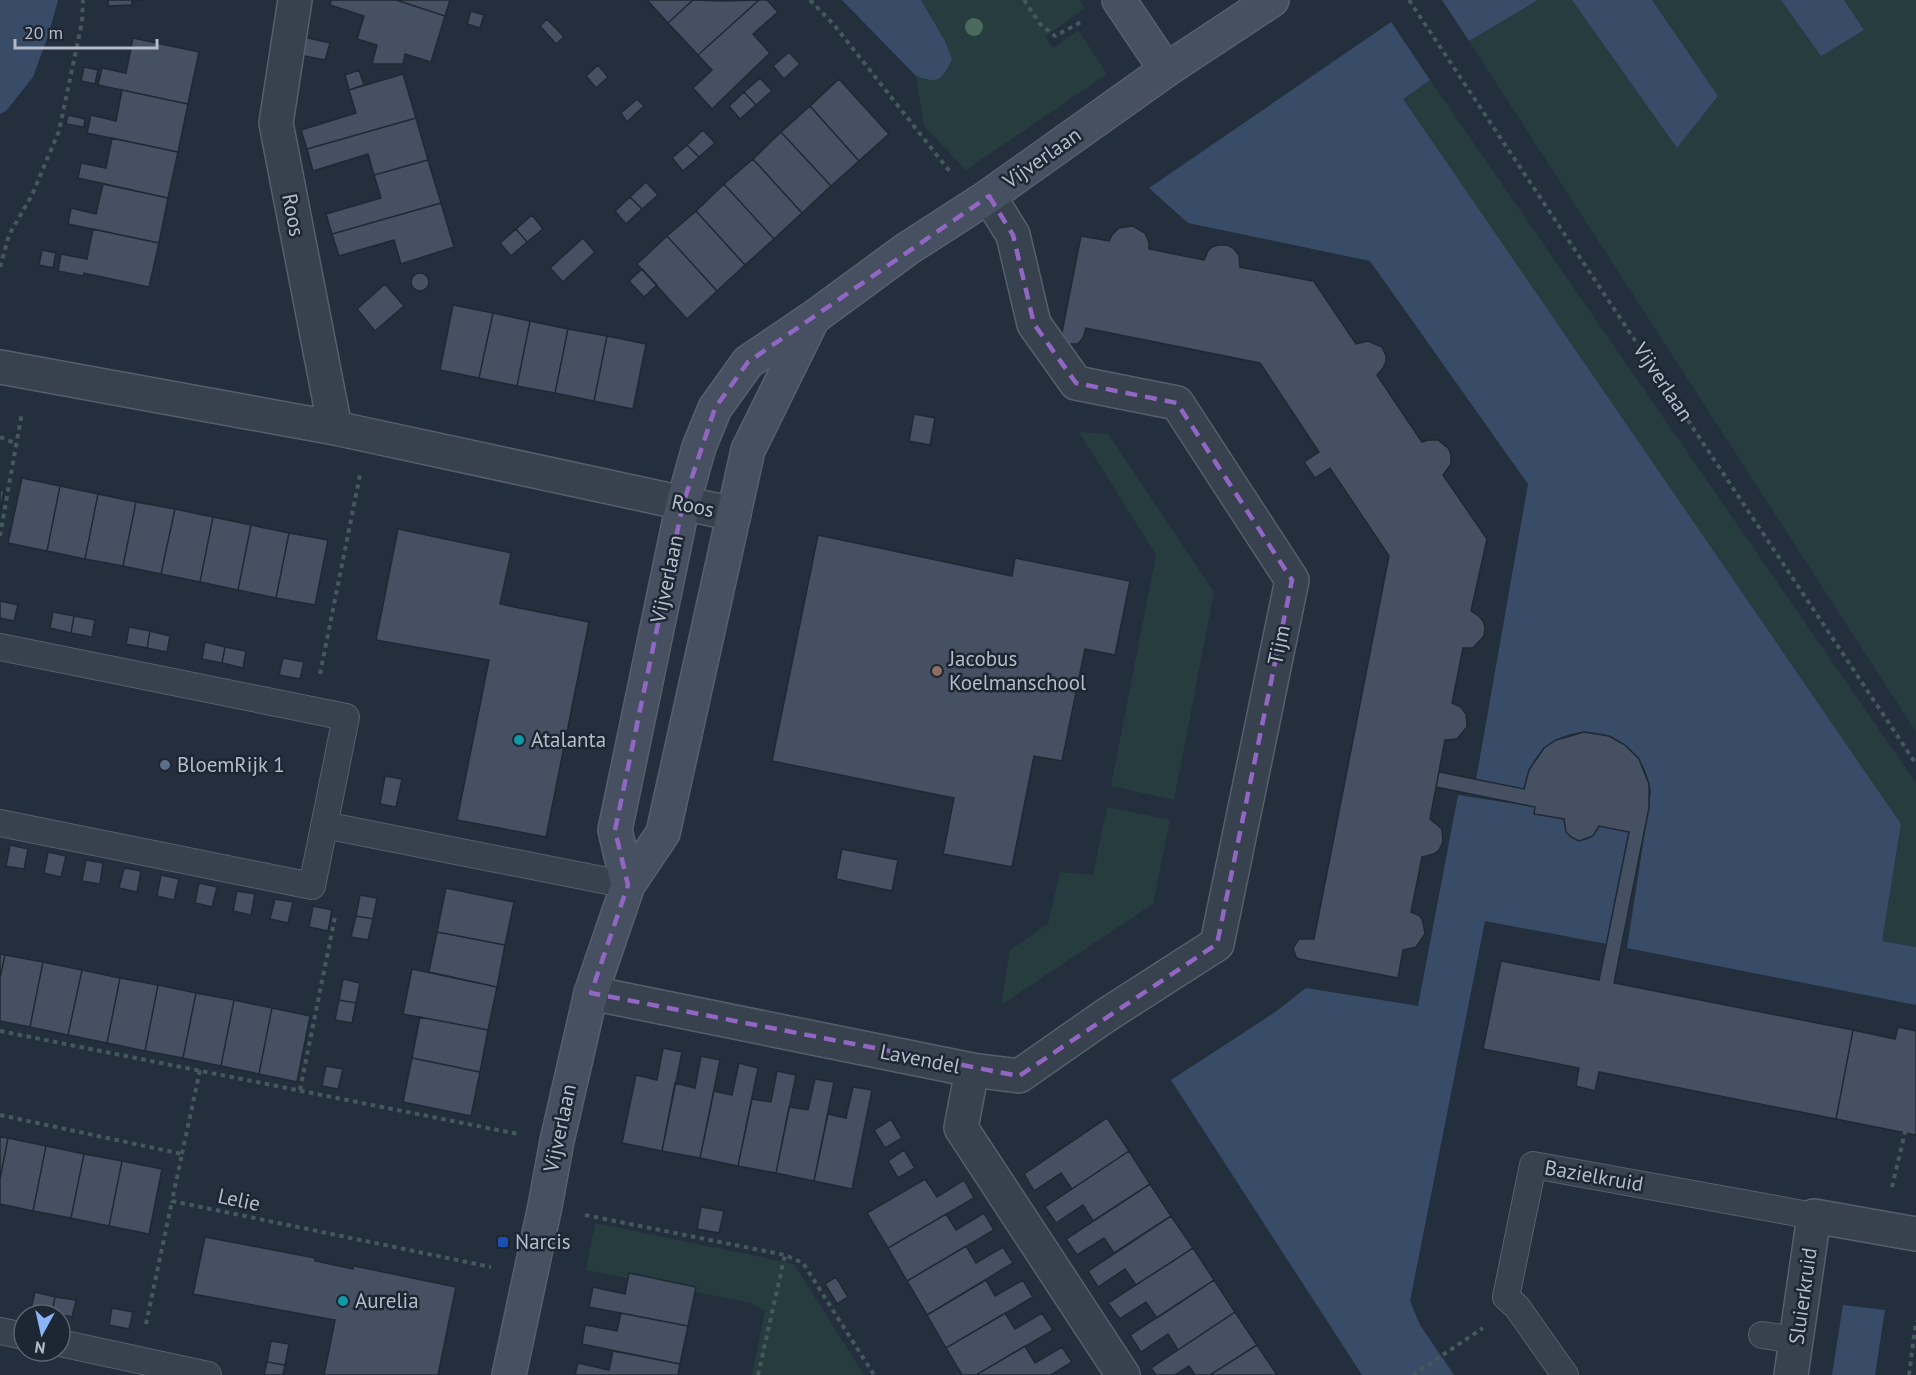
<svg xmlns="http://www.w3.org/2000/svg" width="1916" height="1375" font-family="'PT Sans',sans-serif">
	<rect width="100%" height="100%" fill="#242f3e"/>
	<path fill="#263c3f" d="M 921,0 L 1080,0 L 1085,8 L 1045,37 L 1053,48 L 1078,30 L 1107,74 L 966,170 L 924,126 L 916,76 L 928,81 L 945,41 Z
		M 1538,0 L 1572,0 L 1677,148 L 1718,96 L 1652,0 L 1781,0 L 1821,55 L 1864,30 L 1844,0 L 1916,0 L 1916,732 L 1469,41 Z
		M 1430,80 L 1916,783 L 1916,947 L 1882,941 L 1901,824 L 1402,99 Z
		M 1079,432 L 1108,434 L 1214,592 L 1174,800 L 1111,786 L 1156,555 Z
		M 1107,807 L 1170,820 L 1153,904 L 1001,1005 L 1010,950 L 1048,924 L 1060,872 L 1093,875 Z
		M 595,1223 L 794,1264 L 864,1375 L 752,1375 L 765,1311 L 752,1303 L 586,1270 Z"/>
	<path fill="#394c67" d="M 0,0 L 58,0 L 49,33 L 33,77 L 6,111 L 0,114 Z
		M 842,0 L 921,0 L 945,41 L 952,59 C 943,79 938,85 916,76 Z
		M 1442,0 L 1538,0 L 1469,41 Z
		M 1572,0 L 1652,0 L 1718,96 L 1677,148 Z
		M 1781,0 L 1844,0 L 1864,30 L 1821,56 Z
		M 1391,22 L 1430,80 L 1403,99 L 1901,824 L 1882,941 L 1916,947 L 1916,1005 L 1627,948 L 1651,792 C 1640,713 1535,712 1524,789 L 1476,780 L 1528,484 L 1370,261 L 1188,223 L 1149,188 Z
		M 1458,795 L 1535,807 L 1534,814 L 1564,819 C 1564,836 1577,846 1592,837 L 1599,826 L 1629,832 L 1607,944 L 1485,921 L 1410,1301 L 1420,1325 L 1454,1375 L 1362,1375 L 1171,1080 L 1274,1013 L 1306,988 L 1418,1006 Z
		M 1843,1305 L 1885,1310 L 1875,1375 L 1832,1375 Z"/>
	<path fill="#455162" stroke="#1f2835" stroke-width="1.5" d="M 108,0 L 142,0 L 132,1 L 132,5 L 108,6 Z
		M 331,0 L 396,0 L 445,16 L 431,62 L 405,54 L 403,64 L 372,64 L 377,45 L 357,39 L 364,16 L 330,5 Z
		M 396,0 L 450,0 L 445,16 Z
		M 647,0 L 693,0 L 668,23 Z
		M 693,0 L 723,1 L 759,0 L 698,55 L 668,23 Z
		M 759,0 L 767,0 L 778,12 L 753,34 L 770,53 L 712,109 L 693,88 L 712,70 L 698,55 Z
		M 471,11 L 484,15 L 480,28 L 467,24 Z
		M 547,19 L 564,37 L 556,44 L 540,26 Z
		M 304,37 L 330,43 L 325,60 L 299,55 Z
		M 133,38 L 199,52 L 188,104 L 98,85 L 102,68 L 126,73 Z
		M 789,52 L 800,64 L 784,79 L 773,66 Z
		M 598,65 L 608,77 L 596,88 L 586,76 Z
		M 84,67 L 98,70 L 95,84 L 81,81 Z
		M 359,70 L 364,85 L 349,90 L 345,75 Z
		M 403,74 L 416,118 L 307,149 L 301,130 L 356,113 L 349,90 Z
		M 760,78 L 772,91 L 756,105 L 744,92 Z
		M 839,79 L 889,134 L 859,161 L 810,106 Z
		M 122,90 L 188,104 L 178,152 L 87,133 L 91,115 L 116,121 Z
		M 744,92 L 756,105 L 740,119 L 729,106 Z
		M 637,99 L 644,106 L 627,122 L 621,113 Z
		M 810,106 L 859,161 L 831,186 L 781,132 Z
		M 68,115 L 85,119 L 84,127 L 66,124 Z
		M 416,118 L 428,160 L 374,175 L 368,154 L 313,171 L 307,149 Z
		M 703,130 L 715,143 L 699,157 L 687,145 Z
		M 781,132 L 831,186 L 802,213 L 753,159 Z
		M 112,138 L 178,152 L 168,198 L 78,178 L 81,163 L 106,168 Z
		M 687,145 L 699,157 L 683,171 L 672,158 Z
		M 753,159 L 802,213 L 774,239 L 724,184 Z
		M 428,160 L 441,203 L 332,234 L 326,214 L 381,198 L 374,175 Z
		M 646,182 L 658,195 L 642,209 L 630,197 Z
		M 103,184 L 168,198 L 159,243 L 68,224 L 71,208 L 96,214 Z
		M 724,184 L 774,239 L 745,265 L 696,211 Z
		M 630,197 L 642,209 L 626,224 L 615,211 Z
		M 441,203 L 454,247 L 401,264 L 394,240 L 339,256 L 332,234 Z
		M 696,211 L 745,265 L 717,291 L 667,236 Z
		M 532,215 L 543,229 L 527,242 L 516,229 Z
		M 1133,226 L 1145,233 L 1149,242 L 1149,249 L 1204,260 L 1208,251 L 1212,247 L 1218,245 L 1227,245 L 1233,248 L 1239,255 L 1240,267 L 1312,281 L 1313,280 L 1356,344 L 1368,341 L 1382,347 L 1386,356 L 1386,362 L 1383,368 L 1377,375 L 1422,442 L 1428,440 L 1438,440 L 1448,448 L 1451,454 L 1451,464 L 1443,475 L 1487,539 L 1471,611 L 1479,616 L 1483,621 L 1485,627 L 1484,636 L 1473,648 L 1463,648 L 1452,703 L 1461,707 L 1466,714 L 1467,727 L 1457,739 L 1445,740 L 1430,819 L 1442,829 L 1443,842 L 1439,850 L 1434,854 L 1422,857 L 1411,912 L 1420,916 L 1423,922 L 1425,934 L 1416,947 L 1403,950 L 1398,978 L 1299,959 L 1296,957 L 1293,948 L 1299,939 L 1314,939 L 1389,556 L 1330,468 L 1315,478 L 1304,462 L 1319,452 L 1260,363 L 1086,328 L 1083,338 L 1078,344 L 1069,344 L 1064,341 L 1062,332 L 1081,236 L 1109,241 L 1112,235 L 1119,228 Z
		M 93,229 L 159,243 L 149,287 L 84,273 L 83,276 L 58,271 L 61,254 L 87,259 Z
		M 516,229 L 527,242 L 511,256 L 500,243 Z
		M 667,236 L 717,291 L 687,319 L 637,264 Z
		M 583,238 L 595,252 L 563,282 L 550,268 Z
		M 42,250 L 56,253 L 53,268 L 39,265 Z
		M 642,269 L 657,285 L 644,297 L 629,281 Z
		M411 282a9 9 0 1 1 18 0a9 9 0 1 1-18 0Z
		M 385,284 L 404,306 L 375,331 L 357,309 Z
		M 453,305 L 493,313 L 479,378 L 440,370 Z
		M 493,313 L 530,321 L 517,386 L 479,378 Z
		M 530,321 L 568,329 L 555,393 L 517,386 Z
		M 568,329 L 607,336 L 594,401 L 555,393 Z
		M 607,336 L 646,344 L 633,409 L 594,401 Z
		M 914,414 L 935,418 L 930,445 L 909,441 Z
		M 22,478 L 60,486 L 47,551 L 8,543 Z
		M 60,486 L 98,494 L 85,559 L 47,551 Z
		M 0,490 L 4,491 L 0,511 Z
		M 98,494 L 136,502 L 123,566 L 85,559 Z
		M 136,502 L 175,509 L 161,574 L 123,566 Z
		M 175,509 L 213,517 L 200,582 L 161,574 Z
		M 213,517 L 251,525 L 238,590 L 200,582 Z
		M 251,525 L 289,533 L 276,598 L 238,590 Z
		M 398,529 L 511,553 L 500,604 L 589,622 L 546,837 L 457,820 L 489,660 L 376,640 Z
		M 289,533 L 328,540 L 315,605 L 276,598 Z
		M 818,535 L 1012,576 L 1015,558 L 1130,581 L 1115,655 L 1085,649 L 1062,761 L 1034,756 L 1012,867 L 943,854 L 954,798 L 772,761 Z
		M 0,601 L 18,605 L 14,621 L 0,618 Z
		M 53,612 L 74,616 L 71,633 L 50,628 Z
		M 74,616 L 95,620 L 92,637 L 71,633 Z
		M 129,627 L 150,631 L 147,648 L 126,644 Z
		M 150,631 L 170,636 L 167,652 L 147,648 Z
		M 205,642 L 225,647 L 222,663 L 202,659 Z
		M 225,647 L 246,651 L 243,668 L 222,663 Z
		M 283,658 L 304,662 L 300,679 L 279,675 Z
		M 1584,732 L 1609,736 L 1625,745 L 1639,759 L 1649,784 L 1649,808 L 1614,983 L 1853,1030 L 1836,1119 L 1599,1072 L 1595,1091 L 1576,1086 L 1579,1068 L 1483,1049 L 1501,961 L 1599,980 L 1629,832 L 1599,826 L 1593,836 L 1579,841 L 1571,837 L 1566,832 L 1564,819 L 1534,814 L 1535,807 L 1436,787 L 1439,772 L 1524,789 L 1529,770 L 1544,748 L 1556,740 Z
		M 385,776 L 402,779 L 396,807 L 380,804 Z
		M 10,845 L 28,849 L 24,869 L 6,866 Z
		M 842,849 L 898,860 L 892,891 L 836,879 Z
		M 48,852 L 66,856 L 61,877 L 44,873 Z
		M 86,860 L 103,863 L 100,884 L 82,881 Z
		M 124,868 L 141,871 L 137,892 L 119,888 Z
		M 161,875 L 179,879 L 174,900 L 157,896 Z
		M 199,883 L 217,887 L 212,907 L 195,903 Z
		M 446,888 L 514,902 L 505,945 L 437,932 Z
		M 237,891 L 255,894 L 251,915 L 233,911 Z
		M 360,895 L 377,898 L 373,919 L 356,916 Z
		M 275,899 L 293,902 L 288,923 L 270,919 Z
		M 313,906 L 332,910 L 328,931 L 309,927 Z
		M 356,916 L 373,919 L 368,940 L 351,937 Z
		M 437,932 L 505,945 L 497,987 L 429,972 Z
		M 0,954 L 5,955 L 0,978 Z
		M 5,955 L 43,962 L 30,1027 L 0,1021 L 0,978 Z
		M 43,962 L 82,970 L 68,1035 L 30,1027 Z
		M 412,969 L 497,987 L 488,1030 L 403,1014 Z
		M 82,970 L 120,978 L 107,1043 L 68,1035 Z
		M 120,978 L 158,985 L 145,1051 L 107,1043 Z
		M 343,979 L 360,983 L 356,1003 L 339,1000 Z
		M 158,985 L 196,993 L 183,1058 L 145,1051 Z
		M 196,993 L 234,1000 L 221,1066 L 183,1058 Z
		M 234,1000 L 272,1008 L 259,1074 L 221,1066 Z
		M 339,1000 L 356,1003 L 352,1023 L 335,1020 Z
		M 272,1008 L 310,1016 L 297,1082 L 259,1074 Z
		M 420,1017 L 488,1030 L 480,1072 L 412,1058 Z
		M 1898,1027 L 1916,1031 L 1916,1135 L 1836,1119 L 1853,1030 L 1895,1039 Z
		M 663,1048 L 682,1052 L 662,1151 L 622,1143 L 636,1075 L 657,1080 Z
		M 701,1056 L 720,1060 L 700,1158 L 662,1151 L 675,1083 L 695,1088 Z
		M 412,1058 L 480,1072 L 471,1116 L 403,1102 Z
		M 739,1063 L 758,1068 L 738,1166 L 700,1158 L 714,1091 L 732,1095 Z
		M 326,1066 L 343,1069 L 338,1089 L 322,1086 Z
		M 777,1071 L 796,1075 L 776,1173 L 738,1166 L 752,1099 L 771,1102 Z
		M 815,1079 L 834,1082 L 814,1181 L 776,1173 L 789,1107 L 808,1110 Z
		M 853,1087 L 872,1090 L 852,1189 L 814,1181 L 828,1114 L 846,1118 Z
		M 1107,1118 L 1129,1151 L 1072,1189 L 1061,1173 L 1034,1191 L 1024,1174 Z
		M 891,1119 L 902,1138 L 885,1148 L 874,1130 Z
		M 0,1137 L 8,1138 L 0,1179 Z
		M 8,1138 L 46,1146 L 33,1211 L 0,1204 L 0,1179 Z
		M 46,1146 L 84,1154 L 71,1218 L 33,1211 Z
		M 904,1150 L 915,1168 L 898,1178 L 888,1161 Z
		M 1129,1151 L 1150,1184 L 1093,1221 L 1083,1205 L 1056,1223 L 1045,1207 Z
		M 84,1154 L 122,1161 L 109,1226 L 71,1218 Z
		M 122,1161 L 162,1169 L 149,1234 L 109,1226 Z
		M 925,1179 L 937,1197 L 964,1180 L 974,1198 L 888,1248 L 867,1213 Z
		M 1150,1184 L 1171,1216 L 1114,1253 L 1104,1238 L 1077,1255 L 1066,1239 Z
		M 701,1207 L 724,1211 L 719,1233 L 697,1229 Z
		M 984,1213 L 994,1230 L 907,1281 L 888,1248 L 946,1214 L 956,1230 Z
		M 1171,1216 L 1193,1248 L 1136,1285 L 1125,1269 L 1098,1287 L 1088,1271 Z
		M 205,1237 L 315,1258 L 315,1261 L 353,1269 L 354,1266 L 456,1287 L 438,1375 L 324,1375 L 335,1320 L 193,1294 Z
		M 966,1246 L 976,1263 L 1003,1247 L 1013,1263 L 927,1315 L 907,1281 Z
		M 1193,1248 L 1214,1280 L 1157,1318 L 1146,1302 L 1120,1319 L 1108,1303 Z
		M 629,1273 L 696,1287 L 688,1326 L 589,1307 L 593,1287 L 625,1294 Z
		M 836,1277 L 848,1297 L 837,1304 L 825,1284 Z
		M 986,1280 L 995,1296 L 1023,1280 L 1033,1297 L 946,1348 L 927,1315 Z
		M 1214,1280 L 1235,1312 L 1178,1350 L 1168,1334 L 1141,1352 L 1130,1335 Z
		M 35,1292 L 55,1297 L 52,1313 L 31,1309 Z
		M 55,1297 L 76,1300 L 72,1317 L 52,1313 Z
		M 112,1308 L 133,1312 L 129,1329 L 109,1325 Z
		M 1235,1312 L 1257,1345 L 1210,1375 L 1195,1375 L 1189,1366 L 1175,1375 L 1156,1375 L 1151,1368 Z
		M 621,1313 L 688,1326 L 680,1364 L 582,1344 L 585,1325 L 617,1331 Z
		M 1005,1313 L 1015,1329 L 1042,1313 L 1053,1330 L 976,1375 L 962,1375 L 946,1348 Z
		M 271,1341 L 289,1344 L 285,1365 L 267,1362 Z
		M 1257,1345 L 1277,1375 L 1210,1375 Z
		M 1025,1346 L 1035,1363 L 1062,1347 L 1072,1362 L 1051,1375 L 976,1375 Z
		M 613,1351 L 680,1364 L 678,1375 L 575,1375 L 578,1363 L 609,1370 Z
		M 267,1362 L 285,1365 L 283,1375 L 264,1375 Z"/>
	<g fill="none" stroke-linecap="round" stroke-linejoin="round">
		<defs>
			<path id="lane" d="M 0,647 L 346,717 L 312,886 L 0,823
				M 324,825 L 628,885
				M 0,1331 L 24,1336
				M 1762,1335 L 1796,1340
				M 60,1343 L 208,1375
				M 1565,1375 L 1517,1307 L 1506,1297 L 1533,1165 L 1814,1216"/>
			<path id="street" d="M 295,0 L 276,123 L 335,428
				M 0,367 L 335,428 L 734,514
				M 591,993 L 972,1070 L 1019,1076 L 1105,1016 L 1217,944 L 1292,580 L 1177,403 L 1076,383 L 1034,324 L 1013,235 L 989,196
				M 972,1070 L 961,1128 L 1123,1375
				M 1791,1375 L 1814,1216 L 1916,1234"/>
			<path id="secondary" d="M 1119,0 L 1166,70
				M 628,885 L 615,830 L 683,504 L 699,447 L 715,408 L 748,362 L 813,318 L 907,249 L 989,196 L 1166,70 L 1272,0
				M 509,1375 L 545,1206 L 557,1141 L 591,993 L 628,885 L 663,833 L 748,450 L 812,320"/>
		</defs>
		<use href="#lane" stroke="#565f6c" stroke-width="28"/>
		<use href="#street" stroke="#565f6c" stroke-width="36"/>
		<use href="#secondary" stroke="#565f6c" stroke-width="36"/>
		<path stroke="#44595c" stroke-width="4" stroke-dasharray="4.5 4.5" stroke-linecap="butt" d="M 810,0 L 835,26 L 951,173
			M 1024,0 L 1040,24 L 1055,36 L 1083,21
			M 1409,0 L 1916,764
			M 0,267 L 9,235 L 32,195 L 59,131 L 82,22 L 83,0
			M 0,437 L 17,444
			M 0,536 L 22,412
			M 320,674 L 360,475
			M 0,1031 L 518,1134
			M 300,1090 L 335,917
			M 0,1115 L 182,1154 L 172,1201 L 491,1267
			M 182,1154 L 200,1070
			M 1892,1187 L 1905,1132
			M 585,1215 L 785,1255 L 803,1263 L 874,1375
			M 146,1324 L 172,1201
			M 758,1375 L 785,1255
			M 1413,1375 L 1483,1328
			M 1909,1375 L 1916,1321"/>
		<use href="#lane" stroke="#38414e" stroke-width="26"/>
		<use href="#street" stroke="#38414e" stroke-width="33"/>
		<use href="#secondary" stroke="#465061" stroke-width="33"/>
	</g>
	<circle fill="#4b6a5d" cx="974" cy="27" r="9"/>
	<path fill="none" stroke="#9266c3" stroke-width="4.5" stroke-dasharray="12 8" stroke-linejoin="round" d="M 989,196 L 1013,235 L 1034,324 L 1076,383 L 1177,403 L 1292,580 L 1217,944 L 1019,1076 L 591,993 L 628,885 L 615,830 L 683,504 L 715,408 L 748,362 Z"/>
	<circle fill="#8d6e63" stroke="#1d2633" stroke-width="2" cx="937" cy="671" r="6"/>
	<g fill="#0f9aa8" stroke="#1d2633" stroke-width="2">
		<circle cx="519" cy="740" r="6"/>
		<circle cx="343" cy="1301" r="6"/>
	</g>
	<circle fill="#5c6f8a" stroke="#1d2633" stroke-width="2" cx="165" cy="765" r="6"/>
	<rect fill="#1a4fb4" stroke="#1d2633" stroke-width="2" x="497" y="1236" width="12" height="12" rx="3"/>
	<g text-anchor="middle" stroke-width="5" stroke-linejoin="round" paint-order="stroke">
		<g font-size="21" fill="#b4bcc9" stroke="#1d2633">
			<text transform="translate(1042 158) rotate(-35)" y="7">Vijverlaan</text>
			<text transform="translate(293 215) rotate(79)" y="7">Roos</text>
			<text transform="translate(1663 382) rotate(56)" y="7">Vijverlaan</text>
			<text transform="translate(693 506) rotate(12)" y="7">Roos</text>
			<text transform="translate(667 579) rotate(-78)" y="7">Vijverlaan</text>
			<text transform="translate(1279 645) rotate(-78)" y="7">Tijm</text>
			<text transform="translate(920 1059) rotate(11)" y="7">Lavendel</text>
			<text transform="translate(560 1128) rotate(-78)" y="7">Vijverlaan</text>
			<text transform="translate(1594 1176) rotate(10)" y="7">Bazielkruid</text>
			<text transform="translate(239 1200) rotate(12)" y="7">Lelie</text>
			<text transform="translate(1803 1296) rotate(-82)" y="7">Sluierkruid</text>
		</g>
		<g font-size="21" fill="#b4bcc9" stroke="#1d2633" text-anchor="start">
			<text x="949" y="666">Jacobus<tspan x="949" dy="24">Koelmanschool</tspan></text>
			<text x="531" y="747">Atalanta</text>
			<text x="177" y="772">BloemRijk 1</text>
			<text x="515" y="1249">Narcis</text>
			<text x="355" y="1308">Aurelia</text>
		</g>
	</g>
	<g transform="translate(42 1333) rotate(188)"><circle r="28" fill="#1d2633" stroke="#59626f" stroke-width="1.5"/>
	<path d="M0-4.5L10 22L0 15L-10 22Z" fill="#8ab4f8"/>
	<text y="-9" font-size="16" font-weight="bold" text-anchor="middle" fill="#b4bcc9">N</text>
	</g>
	<path d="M15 39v9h142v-9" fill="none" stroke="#b4bcc9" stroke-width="3"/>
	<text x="24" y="39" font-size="18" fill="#b4bcc9" stroke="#1d2633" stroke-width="4.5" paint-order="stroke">20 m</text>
</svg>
